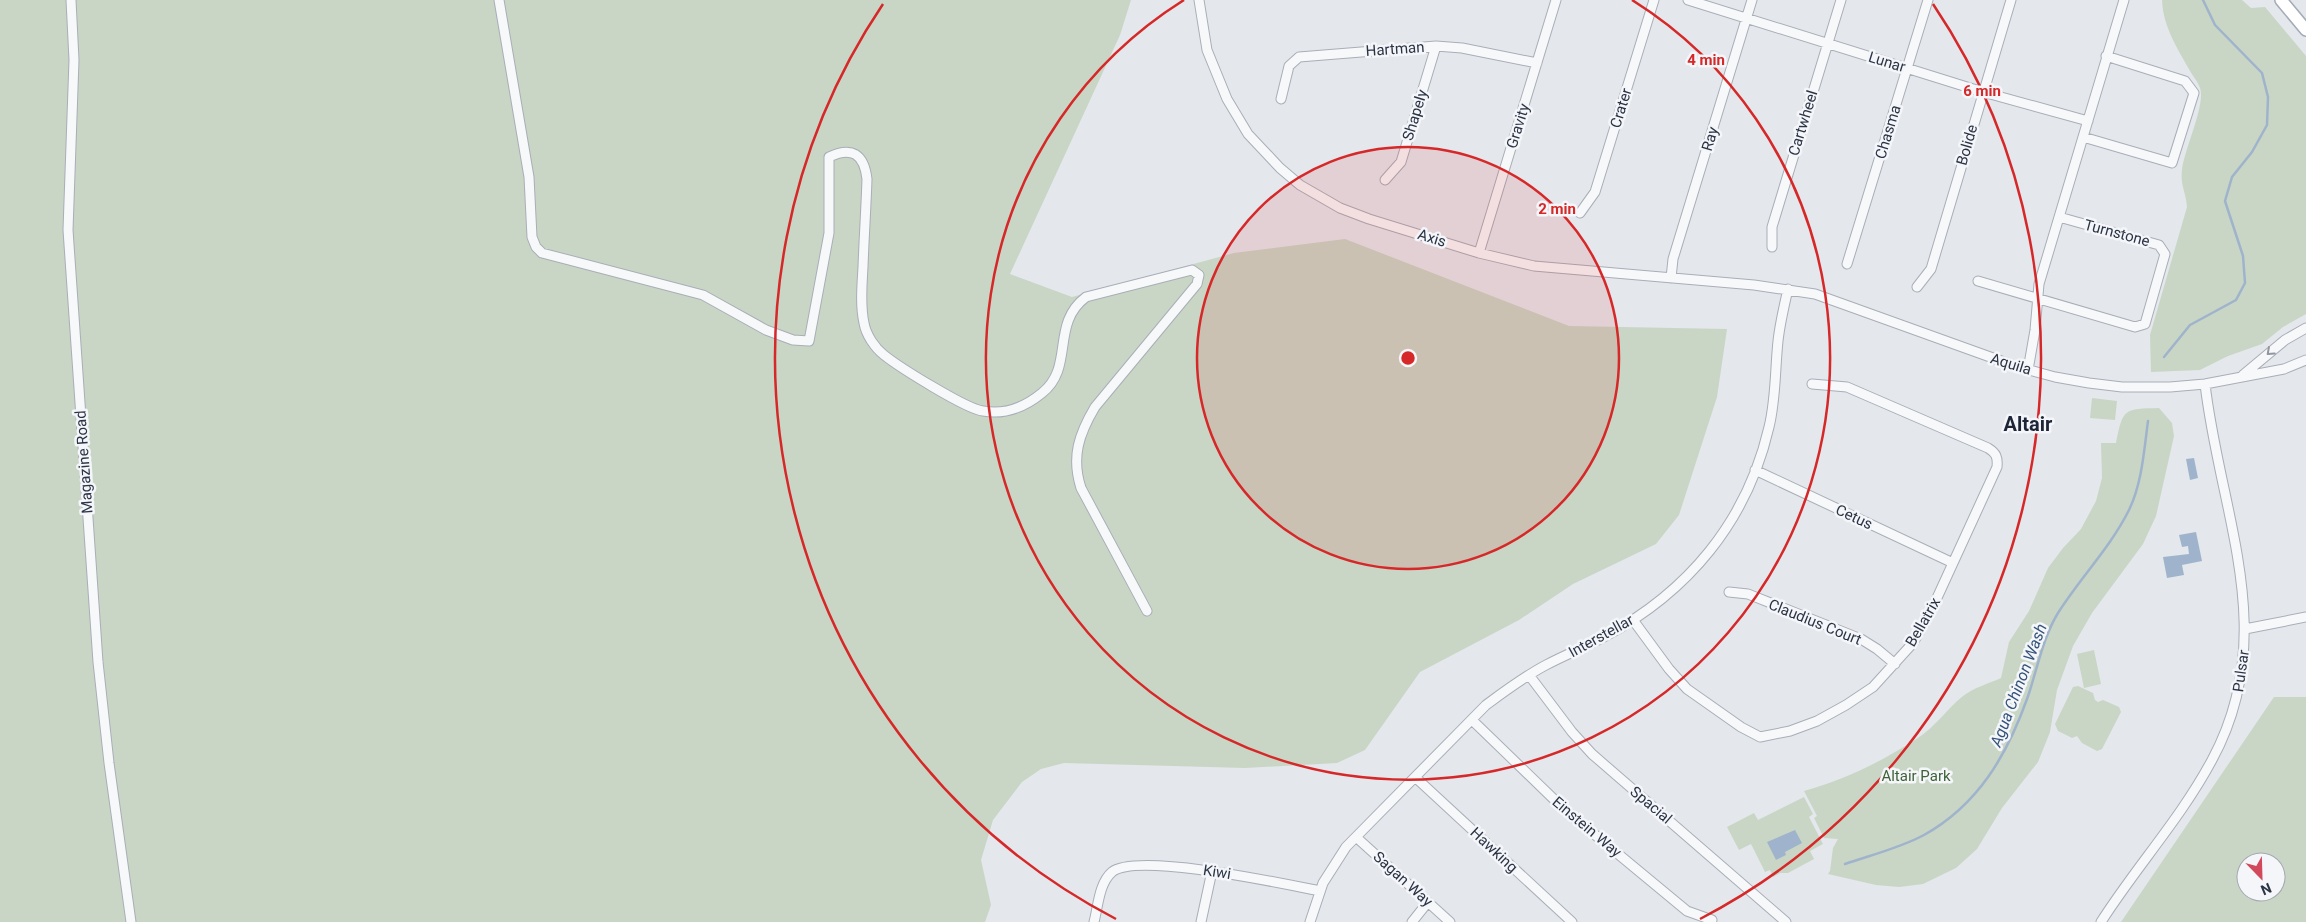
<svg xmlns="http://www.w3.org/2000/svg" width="2306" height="922" font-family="Roboto,sans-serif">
	<rect width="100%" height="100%" fill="#e4e7ec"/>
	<path fill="#c9d6c5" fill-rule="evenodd" d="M 0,0 L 1131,0 L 1120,35 L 1010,274 L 1072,297 L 1234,253 L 1345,239 L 1569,326 L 1727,329 L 1717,397 L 1679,515 L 1656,544 L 1573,584 L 1519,620 L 1420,672 L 1365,750 L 1337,763 L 1245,768 L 1064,763 L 1041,769 L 1022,782 L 993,820 L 981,860 L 991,905 L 985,922 L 0,922 Z
		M 2162,0 L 2242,0 L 2251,8 L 2265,7 L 2306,56 L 2306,314 L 2283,327 L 2262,344 L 2228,356 L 2200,370 L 2151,372 L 2150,335 L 2187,207 C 2186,192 2180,185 2182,170 C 2184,150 2206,104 2200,88 C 2198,82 2193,76 2190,71 C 2178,49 2163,27 2162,0 Z
		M 2092,398 L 2117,401 L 2115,420 L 2090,418 Z
		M 2159,408 L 2172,423 L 2174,436 L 2156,516 L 2143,544 L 2092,613 L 2073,646 L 2057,690 L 2050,732 L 2038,762 L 2002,808 L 1977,849 L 1956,868 L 1923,884 L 1899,887 L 1876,885 L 1828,874 L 1830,871 L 1833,848 L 1838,839 L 1824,838 L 1814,818 L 1817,816 L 1804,791 C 1844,780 1883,761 1918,738 C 1936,726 1947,709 1963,696 C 1973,688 1990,683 2001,678 L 2009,642 L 2029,611 L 2048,568 L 2063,548 L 2081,529 L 2096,501 L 2102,478 L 2101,443 L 2116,443 C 2123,408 2124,409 2159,408 Z
		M 2094,650 L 2101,684 L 2084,688 L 2077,654 Z
		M 2078,686 L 2093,693 L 2095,700 L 2098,702 L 2103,700 L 2119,707 L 2121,712 L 2102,749 L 2097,751 L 2082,743 L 2077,736 L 2072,738 L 2058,731 L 2055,724 L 2073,687 Z
		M 2274,697 L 2306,697 L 2306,922 L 2121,922 ZM 2246,862 L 2276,862 L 2276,892 L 2246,892 Z
		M 1804,797 L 1813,814 L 1809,817 L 1823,844 L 1810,851 L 1814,859 L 1788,873 L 1780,873 L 1773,877 L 1770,870 L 1765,872 L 1751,844 L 1739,850 L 1727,827 L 1754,813 L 1758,820 Z"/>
	<path fill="#9fb4cc" d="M 2194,458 L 2198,478 L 2190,480 L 2186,459 Z
		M 2196,532 L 2202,561 L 2182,565 L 2184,575 L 2167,578 L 2163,557 L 2189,554 L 2188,546 L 2182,547 L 2179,535 Z
		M 1795,830 L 1802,843 L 1785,852 L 1786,855 L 1776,860 L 1767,842 Z"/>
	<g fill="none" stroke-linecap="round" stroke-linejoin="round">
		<path stroke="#9fb4cc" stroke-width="2.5" d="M 2164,357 L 2190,325 L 2236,300 L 2245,283 L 2243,256 L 2225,201 L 2232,177 L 2252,152 L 2267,125 L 2268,97 L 2262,73 L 2215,25 L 2203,0
			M 1845,864 C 1871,855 1900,848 1924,835 C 1978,805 2007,755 2027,699 C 2037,671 2042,639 2058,613 C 2080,578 2110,548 2129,510 C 2142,483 2144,451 2148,421"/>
		<defs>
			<path id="minor" d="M 71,0 L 74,60 L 68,230 L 98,662 L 109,763 L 131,922
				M 499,0 L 529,177 L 532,237 L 536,247 L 542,253 L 703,295 L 766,330 L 793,340 L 809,341 L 829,233 L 829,157 C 852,146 864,154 867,179 C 866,209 864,238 863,267 C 862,285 860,305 864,323 C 866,335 875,348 884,355 C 899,367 966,409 983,411 C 1005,415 1025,407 1042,393 C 1075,367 1050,324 1086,297 L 1192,270 L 1199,275 L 1197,284 L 1095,407 C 1079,434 1071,457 1081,488 L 1147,611
				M 1199,0 L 1207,50 L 1227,99 L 1248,134 L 1280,168 L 1300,185 L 1340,208 L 1369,219 L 1479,253 L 1534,266 L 1754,285 L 1815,294 L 2018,367 L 2055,377 L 2089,383 L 2122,387 L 2170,387 L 2205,384 L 2284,369 L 2306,360
				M 1688,0 L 1983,92 L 2088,121
				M 1281,99 L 1289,66 L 1299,57 L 1436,46 L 1462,48 L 1537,63
				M 2083,137 L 2172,163 L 2194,93 L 2185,81 L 2106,56
				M 1385,180 L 1401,162 L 1436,46
				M 1580,213 L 1595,192 L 1654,0
				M 1772,247 L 1772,227 L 1841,0
				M 1479,253 L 1556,0
				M 1847,264 L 1928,0
				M 1671,278 L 1673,259 L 1752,0
				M 1978,281 L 2135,327 L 2145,324 L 2165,254 L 2159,245 L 2059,217
				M 1917,287 L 1931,269 L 2011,0
				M 2028,370 L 2035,330 L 2039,284 L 2124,0
				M 2243,375 L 2285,340 L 2306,328
				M 1755,470 L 1953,563
				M 1729,592 L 1748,594 L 1861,639 L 1877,649 L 1895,664
				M 1633,620 L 1669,669 L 1687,689 L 1741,727 L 1760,737 L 1790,731 L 1817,721 L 1846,705 L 1873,687 L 1913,643 L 1931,611 L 1997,467 C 1998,457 1996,453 1988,448 L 1847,387 L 1812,384
				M 2245,629 L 2306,617
				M 1529,675 L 1572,732 L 1592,754 L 1786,922
				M 1472,720 L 1565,810 L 1687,911 L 1712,920
				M 1415,777 L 1572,922
				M 1356,837 L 1450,922
				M 1094,922 C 1098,907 1099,883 1112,872 C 1137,852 1285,884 1320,891
				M 1201,922 L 1212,871
				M 1310,922 L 1323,883 L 1346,847 L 1486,705 C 1505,691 1525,676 1546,665 C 1565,655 1585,647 1604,637 C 1688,592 1747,522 1769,427 C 1776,399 1775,369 1778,341 C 1780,323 1784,306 1788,289
				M 1412,922 L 1428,902
				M 2101,922 C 2136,867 2181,818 2212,760 C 2281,633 2220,514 2205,384"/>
			<path id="major" d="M 2281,0 L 2306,30"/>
		</defs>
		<use href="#minor" stroke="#a9aeb7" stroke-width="11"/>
		<use href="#major" stroke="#a3abb8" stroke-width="14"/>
		<use href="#minor" stroke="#f7f8fa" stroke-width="9"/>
		<use href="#major" stroke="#fff" stroke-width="11"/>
	</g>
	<defs><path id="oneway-chevron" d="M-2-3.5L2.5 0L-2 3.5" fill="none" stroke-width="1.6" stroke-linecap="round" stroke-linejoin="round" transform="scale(1.25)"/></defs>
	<use stroke="#9196a0" href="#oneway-chevron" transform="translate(2270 352) rotate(138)"/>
	<circle cx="1408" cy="358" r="211" fill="#d62828" fill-opacity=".12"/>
	<g fill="none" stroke="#d62828" stroke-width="2.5">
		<circle cx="1408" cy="358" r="211"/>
		<path d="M1632 0A422 422 0 1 1 1184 0"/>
		<path d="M1116 919A633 633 0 0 1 883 4M1933 4A633 633 0 0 1 1700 919"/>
	</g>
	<g text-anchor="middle" stroke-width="5" stroke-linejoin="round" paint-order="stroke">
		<g font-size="15" fill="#2b3445" stroke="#f4f6f9">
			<text transform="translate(1395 49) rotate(-4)" y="5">Hartman</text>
			<text transform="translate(1887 62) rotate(17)" y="5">Lunar</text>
			<text transform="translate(1621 108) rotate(-73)" y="5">Crater</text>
			<text transform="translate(1415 115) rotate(-73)" y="5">Shapely</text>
			<text transform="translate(1803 123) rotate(-73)" y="5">Cartwheel</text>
			<text transform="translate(1518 126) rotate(-73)" y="5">Gravity</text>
			<text transform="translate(1888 132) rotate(-73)" y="5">Chasma</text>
			<text transform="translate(1710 139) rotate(-73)" y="5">Ray</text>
			<text transform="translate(1967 145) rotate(-74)" y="5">Bolide</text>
			<text transform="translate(2117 233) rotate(15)" y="5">Turnstone</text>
			<text transform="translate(1432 238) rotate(17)" y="5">Axis</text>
			<text transform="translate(2011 364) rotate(17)" y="5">Aquila</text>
			<text transform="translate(84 462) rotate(-94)" y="5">Magazine Road</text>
			<text transform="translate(1854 517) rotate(25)" y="5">Cetus</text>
			<text transform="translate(1815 622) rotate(22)" y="5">Claudius Court</text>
			<text transform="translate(1923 622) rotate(-60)" y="5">Bellatrix</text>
			<text transform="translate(1601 636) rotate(-29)" y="5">Interstellar</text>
			<text transform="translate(2241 671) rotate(-82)" y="5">Pulsar</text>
			<text transform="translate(1651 805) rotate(40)" y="5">Spacial</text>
			<text transform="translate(1587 827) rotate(40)" y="5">Einstein Way</text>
			<text transform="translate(1494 850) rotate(43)" y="5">Hawking</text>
			<text transform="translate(1217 872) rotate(9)" y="5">Kiwi</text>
			<text transform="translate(1403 879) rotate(42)" y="5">Sagan Way</text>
		</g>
		<g font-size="15" fill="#3f6138" stroke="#f4f6f9">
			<text x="1916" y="781">Altair Park</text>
		</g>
		<g font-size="16" font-style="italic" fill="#34527a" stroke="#f4f6f9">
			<text transform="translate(2018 685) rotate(-69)" y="6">Agua Chinon Wash</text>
		</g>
		<g font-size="20" font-weight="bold" fill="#1d2536" stroke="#f4f6f9">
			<text x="2028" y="431">Altair</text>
		</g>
	</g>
	<circle cx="1408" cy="358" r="8" fill="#d62828" stroke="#f4f6f9" stroke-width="2.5"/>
	<g font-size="15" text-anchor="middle" font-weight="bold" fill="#d62828" stroke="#f4f6f9" stroke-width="5" stroke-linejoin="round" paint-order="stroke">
		<text x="1706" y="65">4 min</text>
		<text x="1982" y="96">6 min</text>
		<text x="1557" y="214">2 min</text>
	</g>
	<g transform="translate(2261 877) rotate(157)"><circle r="24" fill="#f4f6f9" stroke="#a4a8b1"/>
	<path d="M0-4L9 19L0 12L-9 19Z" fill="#d1495b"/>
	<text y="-8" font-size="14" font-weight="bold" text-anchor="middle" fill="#2b3445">N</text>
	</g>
</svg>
